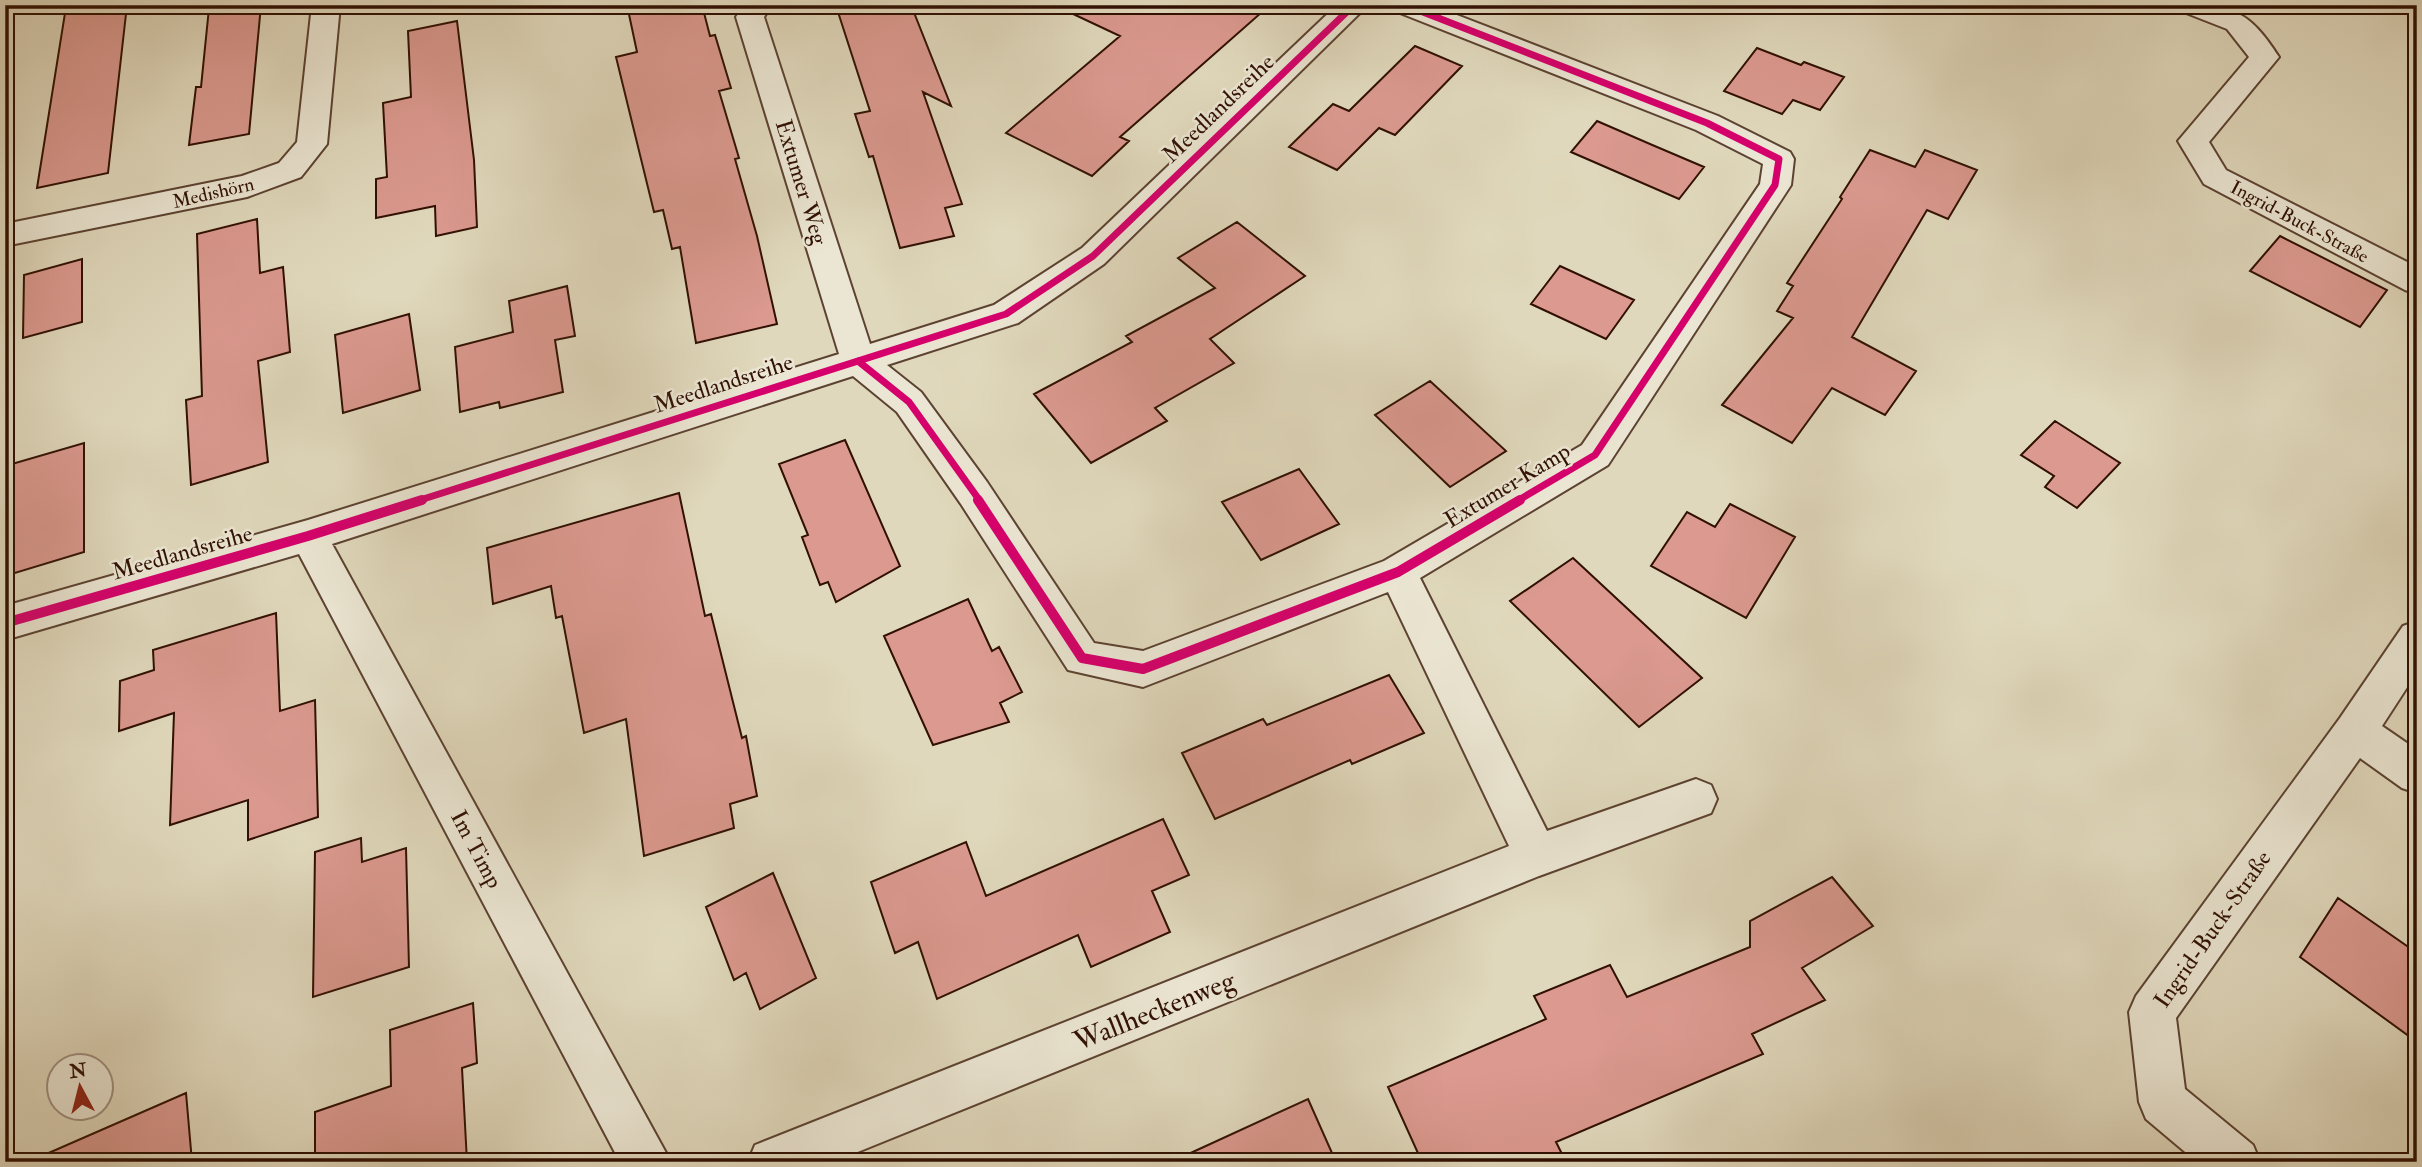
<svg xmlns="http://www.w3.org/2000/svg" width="2422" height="1167" font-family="'IM FELL Double Pica',serif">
	<rect width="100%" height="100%" fill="#e0d8bc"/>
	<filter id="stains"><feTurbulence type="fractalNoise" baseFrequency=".00286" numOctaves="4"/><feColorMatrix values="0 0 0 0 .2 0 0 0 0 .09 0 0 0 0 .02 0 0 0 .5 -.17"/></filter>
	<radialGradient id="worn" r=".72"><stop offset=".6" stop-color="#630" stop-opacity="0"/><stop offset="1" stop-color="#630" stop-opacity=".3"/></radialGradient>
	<path fill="#db998f" stroke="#301003" stroke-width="2" d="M 103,5 L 127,5 L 108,173 L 37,188 L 65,13 Z
		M 225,5 L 261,5 L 249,134 L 189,145 L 196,87 L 201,87 L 209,8 Z
		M 627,5 L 702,5 L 710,36 L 715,35 L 731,88 L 719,91 L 739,158 L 735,159 L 757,236 L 777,324 L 696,343 L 680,247 L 672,249 L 663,210 L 654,212 L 616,57 L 637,52 Z
		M 869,5 L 911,5 L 951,106 L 923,92 L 962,204 L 945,208 L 954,236 L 900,248 L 873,156 L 869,157 L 855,114 L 870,111 L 838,12 Z
		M 1054,5 L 1270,5 L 1120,137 L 1129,141 L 1092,176 L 1006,133 L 1120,36 Z
		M 457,21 L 474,160 L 477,227 L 436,236 L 435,206 L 376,218 L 376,179 L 387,177 L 383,103 L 411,97 L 408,31 Z
		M 1415,46 L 1462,66 L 1395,135 L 1379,128 L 1337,170 L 1289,147 L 1333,104 L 1349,111 Z
		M 1757,48 L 1801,65 L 1804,62 L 1844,77 L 1820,110 L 1793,100 L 1782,114 L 1724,91 Z
		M 1597,121 L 1650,144 L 1704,167 L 1679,199 L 1571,152 Z
		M 1870,150 L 1915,167 L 1925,150 L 1977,170 L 1948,219 L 1927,210 L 1852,337 L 1916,371 L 1885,415 L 1832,388 L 1792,443 L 1722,405 L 1793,318 L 1777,311 L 1793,286 L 1787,283 L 1842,199 L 1840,197 Z
		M 257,219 L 260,273 L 283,267 L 290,352 L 258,361 L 268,462 L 191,485 L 186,400 L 202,396 L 197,234 Z
		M 1237,222 L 1305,276 L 1210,339 L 1234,363 L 1155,408 L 1167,421 L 1091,463 L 1034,394 L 1132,342 L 1126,336 L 1215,288 L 1178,258 Z
		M 2280,236 L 2387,290 L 2360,327 L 2250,271 Z
		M 82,259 L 82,322 L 23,338 L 24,275 Z
		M 1560,266 L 1634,300 L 1606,339 L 1531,304 Z
		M 567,286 L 575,336 L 555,340 L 563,392 L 500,408 L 499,402 L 460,412 L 455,347 L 513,332 L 509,301 Z
		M 409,314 L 420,390 L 343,413 L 335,335 Z
		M 1430,381 L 1506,451 L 1450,487 L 1375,415 Z
		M 2055,421 L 2120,463 L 2077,508 L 2045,487 L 2054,476 L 2021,455 Z
		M 845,440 L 900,566 L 836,602 L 828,582 L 820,585 L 802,537 L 808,535 L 779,464 Z
		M 84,443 L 84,552 L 5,576 L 5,466 Z
		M 1299,469 L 1339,524 L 1261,560 L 1222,502 Z
		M 679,493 L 705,616 L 711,614 L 742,738 L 746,736 L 757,796 L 730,804 L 734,828 L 644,856 L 626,719 L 584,733 L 562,616 L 556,618 L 551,586 L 493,604 L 487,548 Z
		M 1730,504 L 1795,537 L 1746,618 L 1651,566 L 1687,512 L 1715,527 Z
		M 1573,558 L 1702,678 L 1639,727 L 1510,601 Z
		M 968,599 L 992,651 L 999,647 L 1022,692 L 1000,703 L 1009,722 L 933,745 L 884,636 Z
		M 276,613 L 280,711 L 315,700 L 318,817 L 248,840 L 248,800 L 170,825 L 174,713 L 119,731 L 120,681 L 154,670 L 153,650 Z
		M 1389,675 L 1424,733 L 1352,764 L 1350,760 L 1215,819 L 1182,753 L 1263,719 L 1267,725 Z
		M 1163,819 L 1189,875 L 1152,891 L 1170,932 L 1091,967 L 1078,935 L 937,999 L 918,942 L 895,953 L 871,882 L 966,842 L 986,896 Z
		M 361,838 L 362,862 L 406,848 L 409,967 L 313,997 L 315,852 Z
		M 773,873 L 816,978 L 760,1009 L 746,973 L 734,980 L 706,907 Z
		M 1832,877 L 1873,926 L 1802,968 L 1825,1000 L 1752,1034 L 1763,1054 L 1556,1142 L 1566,1162 L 1422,1162 L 1388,1087 L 1546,1019 L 1534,996 L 1610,965 L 1627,997 L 1750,947 L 1750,921 Z
		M 2338,898 L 2417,953 L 2417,1042 L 2300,957 Z
		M 473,1003 L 477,1063 L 462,1068 L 467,1162 L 315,1162 L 315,1112 L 391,1086 L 390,1030 Z
		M 186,1093 L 192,1162 L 28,1162 Z
		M 1308,1099 L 1336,1162 L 1171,1162 Z"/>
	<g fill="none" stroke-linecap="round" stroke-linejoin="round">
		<defs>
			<path id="minor" d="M 312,5 L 340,5 L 327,144 L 301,177 L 247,197 L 5,246 L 5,224 L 242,176 L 279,163 L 297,142 Z
				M 744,5 L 772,5 L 764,17 L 870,344 L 994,305 L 1082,248 L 1337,5 L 1368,5 L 1104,264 L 1018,323 L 887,365 L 921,392 L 987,482 L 1094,643 L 1143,651 L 1384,561 L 1582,445 L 1760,184 L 1763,164 L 1696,130 L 1395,11 L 1391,5 L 1431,5 L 1718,116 L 1790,152 L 1794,159 L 1791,185 L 1608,465 L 1420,578 L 1547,831 L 1696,779 L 1711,785 L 1717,799 L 1711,813 L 1539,876 L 833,1162 L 748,1162 L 755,1145 L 1509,846 L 1388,592 L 1143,687 L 1068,670 L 961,504 L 897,412 L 853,376 L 332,544 L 671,1162 L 620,1162 L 299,554 L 5,640 L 5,606 L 308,520 L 839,354 L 736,17 Z
				M 2177,5 C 2232,5 2248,9 2279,57 L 2209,142 L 2226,170 L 2417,267 L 2417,294 L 2405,290 L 2204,184 L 2178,141 L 2249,57 L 2227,29 L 2181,11 Z
				M 2417,621 L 2417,672 L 2382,726 L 2417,750 L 2417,793 L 2402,788 L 2360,758 L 2176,1018 L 2185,1089 L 2253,1145 L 2260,1162 L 2197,1162 L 2146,1119 L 2139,1102 L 2129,1012 L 2136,996 L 2340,718 L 2403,626 Z"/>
		</defs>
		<use href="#minor" stroke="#5c4231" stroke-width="4"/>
		<use href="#minor" fill="#ebe6d3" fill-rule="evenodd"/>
		<defs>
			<path id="cycleway-far1" d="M 1405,5 L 1707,123 L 1779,159 L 1775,185 L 1595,455 L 1517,501
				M 858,361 L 909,402 L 980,501
				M 417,501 L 1006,314 L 1093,256 L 1354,5"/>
			<path id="cycleway" d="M 978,500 L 1082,658 L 1143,669 L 1398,572 L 1520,500
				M 5,623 L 308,536 L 422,500"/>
		</defs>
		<use href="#cycleway-far1" stroke="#ebe6d3" stroke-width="10"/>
		<use href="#cycleway" stroke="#ebe6d3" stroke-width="14"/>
		<use href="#cycleway-far1" stroke="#d6006c" stroke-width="7"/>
		<use href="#cycleway" stroke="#d6006c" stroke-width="10"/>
	</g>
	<g text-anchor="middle" stroke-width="5" stroke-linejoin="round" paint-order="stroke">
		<g font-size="19" fill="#301003" stroke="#ebe6d3">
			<text transform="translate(213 192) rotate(-13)" y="7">Medishörn</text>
			<text transform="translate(2300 221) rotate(28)" y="7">Ingrid-Buck-Straße</text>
		</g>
		<g font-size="23" fill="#301003" stroke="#ebe6d3">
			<text transform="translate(1218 108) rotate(-44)" y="8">Meedlandsreihe</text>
			<text transform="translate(802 182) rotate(73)" y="8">Extumer Weg</text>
			<text transform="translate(723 383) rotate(-18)" y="8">Meedlandsreihe</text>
			<text transform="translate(1507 485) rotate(-31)" y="8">Extumer Kamp</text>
			<text transform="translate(182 552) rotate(-16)" y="8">Meedlandsreihe</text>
			<text transform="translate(477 849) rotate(62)" y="8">Im Timp</text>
			<text transform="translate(2212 929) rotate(-55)" y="8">Ingrid-Buck-Straße</text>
		</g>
		<g font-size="28" fill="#301003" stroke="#ebe6d3">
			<text transform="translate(1154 1010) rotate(-22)" y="10">Wallheckenweg</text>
		</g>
	</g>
	<rect width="2422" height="1167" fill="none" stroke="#e0d8bc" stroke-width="28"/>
	<rect x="7" y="7" width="2408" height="1153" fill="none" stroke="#301003" stroke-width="3.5"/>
	<rect x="14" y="14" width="2394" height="1139" fill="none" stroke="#301003" stroke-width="2"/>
	<g transform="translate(80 1087) rotate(353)"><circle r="33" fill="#ebe6d3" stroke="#a09080" stroke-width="2"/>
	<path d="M0-5L12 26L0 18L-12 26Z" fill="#8f2418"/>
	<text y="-10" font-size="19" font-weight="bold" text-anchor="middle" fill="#301003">N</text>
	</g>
	<rect width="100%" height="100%" filter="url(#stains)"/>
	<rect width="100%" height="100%" fill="url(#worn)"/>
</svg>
